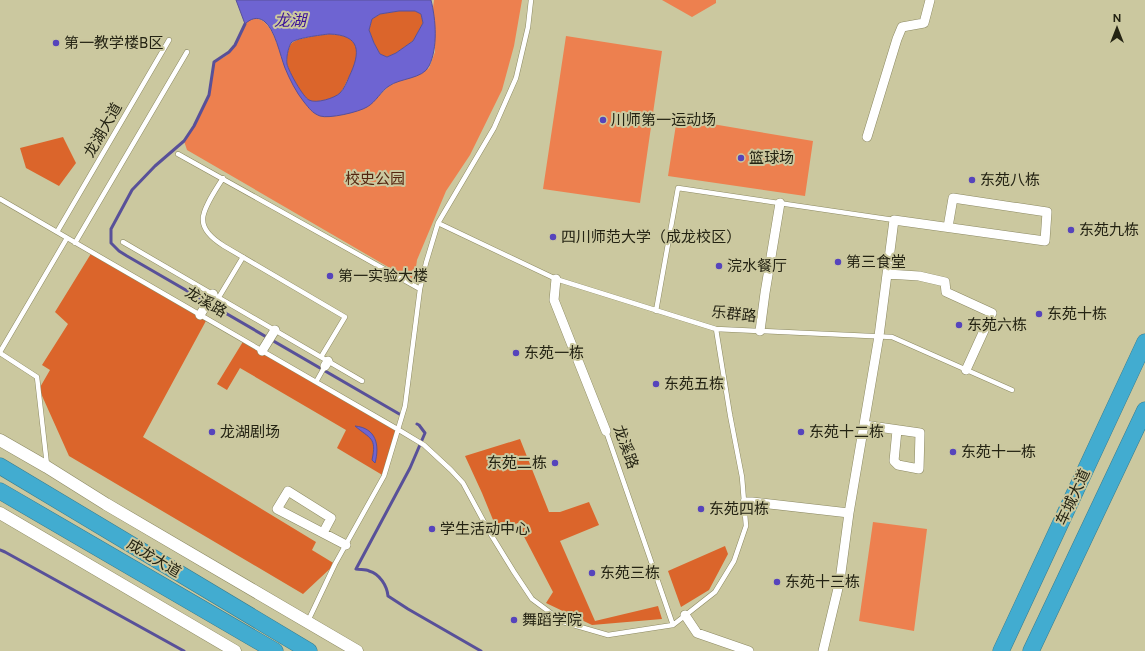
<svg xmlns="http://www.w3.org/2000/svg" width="1145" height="651" font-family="Figtree,'Noto Sans SC',sans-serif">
	<rect width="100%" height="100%" fill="#cbc89f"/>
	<path fill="#ed804f" d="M 434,0 L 522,0 L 514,46 L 502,90 L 470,155 L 446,191 L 417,260 L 414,282 L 187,150 L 184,141 L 194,126 L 209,95 L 214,62 C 218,60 224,58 227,55 C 236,47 238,34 244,25 C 246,21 250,19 254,19 C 272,16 280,54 285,67 L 367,107 L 389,86 L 398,81 L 418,75 L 429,68 L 435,52 L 435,39 L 433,8 Z
		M 662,0 L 716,0 L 716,3 L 692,17 Z
		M 566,36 L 662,51 L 640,203 L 543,189 Z
		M 677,118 L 813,141 L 805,196 L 668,176 Z
		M 873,522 L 927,529 L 914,631 L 859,621 Z"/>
	<path fill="#db652b" d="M 399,11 L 415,11 L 421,14 L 423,23 L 413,41 L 396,53 L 387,57 L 380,54 L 374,43 L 369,30 L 372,19 L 380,14 Z
		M 329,34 C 361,35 362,52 349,77 C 346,82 344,89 340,93 C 335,98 316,104 309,100 C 303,97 289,72 287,64 C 286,59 288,48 291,44 C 295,38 321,35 329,34 Z
		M 63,137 L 76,163 L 59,186 L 26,168 L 20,148 Z
		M 92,252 L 207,319 L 143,437 L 316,542 L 312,550 L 335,564 L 303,594 L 69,456 L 39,389 L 50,370 L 42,365 L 68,324 L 55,312 Z
		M 244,340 L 399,430 L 384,476 L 337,448 L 346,430 L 240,368 L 227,390 L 217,384 Z
		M 520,439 L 549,512 L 560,512 L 589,502 L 599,525 L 560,541 L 595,621 L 658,606 L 662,619 L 592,625 L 546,603 L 553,592 L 519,527 L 520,522 L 498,532 L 482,493 L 465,456 Z
		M 725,546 L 728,554 L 709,590 L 681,607 L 668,571 Z"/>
	<path fill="#6e64d2" stroke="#585099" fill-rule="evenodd" d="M 236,0 L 431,0 C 436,20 438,48 429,66 C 423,79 400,78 389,86 C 381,91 376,102 367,107 C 359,112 329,119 320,116 C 312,113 309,108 304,102 C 296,92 290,80 285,68 C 280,55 275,29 264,21 C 257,16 250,19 245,24 ZM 399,11 L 415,11 L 421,14 L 423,23 L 413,41 L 396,53 L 387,57 L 380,54 L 374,43 L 369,30 L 372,19 L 380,14 ZM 329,34 C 361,35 361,52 349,77 C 347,82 344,89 340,93 C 335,98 316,104 309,100 C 303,97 289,72 287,64 C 286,59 288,48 291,43 C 295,38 321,35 329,34 Z
		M 355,426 C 376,428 380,445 375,463 L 372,460 C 377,437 370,439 355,426 Z"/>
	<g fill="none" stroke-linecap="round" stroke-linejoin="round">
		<path stroke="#585099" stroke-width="3" d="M 245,24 L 235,45 L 229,52 L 214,62 L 209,95 L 194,126 L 184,141 L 155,166 L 132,190 L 111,229 L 111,243 L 119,251 L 127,256 L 401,415
			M 417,424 L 419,425 L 425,433 L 410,468 L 356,569 C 360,570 366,569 369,571 C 380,574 387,586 388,596 L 408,609 L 481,651
			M 0,550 L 5,552 L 184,651"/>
		<defs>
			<path id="lane" d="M 178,154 L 420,289
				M 223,178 C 217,188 202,209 203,220 C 203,231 216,241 224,246 L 345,317 L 321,357
				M 0,199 L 399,430 L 424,445 L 451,470 L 463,483 L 490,533 L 514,572 L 532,599 L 563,622 L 608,635 L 673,625 L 715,592 L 734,561 L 746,526 L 742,477 L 730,415 L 716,329
				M 438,223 L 556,279 L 716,329 L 892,337 L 1012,390
				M 57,232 L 169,40
				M 123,242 L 362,381
				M 75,243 L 187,52
				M 219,297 L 243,257
				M 656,311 L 678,188 L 894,220
				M 0,352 L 67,238
				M 0,353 L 37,377 L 47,465
				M 316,382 L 325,366
				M 606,431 L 673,625
				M 308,621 L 335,564 L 384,476 L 405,406 L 420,289 L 426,263 L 438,223 L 494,128 L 516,78 L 528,27 L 531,0"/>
			<path id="street" d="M 867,137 L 897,39 L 902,27 L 924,23 L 930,0
				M 887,274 L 919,276 L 945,282 L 946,292 L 992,313 L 966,370
				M 556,279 L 554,300 L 606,431
				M 200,315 L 213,294
				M 760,331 L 765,293 L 780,203
				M 262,351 L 275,330
				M 325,366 L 328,361
				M 864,425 L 920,433 L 919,469 L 898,465 L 894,461 L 897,430
				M 745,502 L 752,502 L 849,513 L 840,580 L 823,651
				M 849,513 L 879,336 L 894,220 L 1045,241 L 1047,212 L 953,198 L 948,227
				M 323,533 L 331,518 L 288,491 L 277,509 L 346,545
				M 685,615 L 697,633 L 749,651"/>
			<path id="secondary" d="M 0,440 L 47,467 L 106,504 L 357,651
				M 0,513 L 235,651"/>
			<path id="highway" d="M 0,466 L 309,651
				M 0,491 L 275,651
				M 1001,651 L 1145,342
				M 1031,651 L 1145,410"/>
		</defs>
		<use href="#lane" stroke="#8c8962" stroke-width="5.5"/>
		<use href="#street" stroke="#8c8962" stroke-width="10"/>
		<use href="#secondary" stroke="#8c8962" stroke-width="13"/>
		<use href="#highway" stroke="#387c8e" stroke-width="17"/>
		<use href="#lane" stroke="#fff" stroke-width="4.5"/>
		<use href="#street" stroke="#fff" stroke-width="9"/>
		<use href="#secondary" stroke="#fff" stroke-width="12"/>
		<use href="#highway" stroke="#42acd0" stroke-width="16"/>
	</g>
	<g fill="#5644bc" stroke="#cbc89f" stroke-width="1.5">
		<circle cx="56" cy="43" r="4"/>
		<circle cx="603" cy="120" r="4"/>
		<circle cx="741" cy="158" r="4"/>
		<circle cx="972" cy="180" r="4"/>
		<circle cx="1071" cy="230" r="4"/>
		<circle cx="553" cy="237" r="4"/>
		<circle cx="838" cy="262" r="4"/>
		<circle cx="719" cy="266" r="4"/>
		<circle cx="330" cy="276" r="4"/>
		<circle cx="1039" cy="314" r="4"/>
		<circle cx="959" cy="325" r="4"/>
		<circle cx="516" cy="353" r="4"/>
		<circle cx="656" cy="384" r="4"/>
		<circle cx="212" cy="432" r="4"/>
		<circle cx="801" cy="432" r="4"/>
		<circle cx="953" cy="452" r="4"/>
		<circle cx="555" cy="463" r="4"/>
		<circle cx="701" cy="509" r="4"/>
		<circle cx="432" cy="529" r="4"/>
		<circle cx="592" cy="573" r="4"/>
		<circle cx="777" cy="582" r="4"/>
		<circle cx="514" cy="620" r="4"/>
	</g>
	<g text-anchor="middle" stroke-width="4" stroke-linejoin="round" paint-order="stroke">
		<g font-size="15" fill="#242313" stroke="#cbc89f" text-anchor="start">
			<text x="64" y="48">第一教学楼B区</text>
			<text x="611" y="125">川师第一运动场</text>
			<text x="749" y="163">篮球场</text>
			<text x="980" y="185">东苑八栋</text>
			<text x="1079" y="235">东苑九栋</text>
			<text x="561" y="242">四川师范大学（成龙校区）</text>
			<text x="846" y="267">第三食堂</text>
			<text x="727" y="271">浣水餐厅</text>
			<text x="338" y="281">第一实验大楼</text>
			<text x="1047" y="319">东苑十栋</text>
			<text x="967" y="330">东苑六栋</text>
			<text x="524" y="358">东苑一栋</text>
			<text x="664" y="389">东苑五栋</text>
			<text x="220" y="437">龙湖剧场</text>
			<text x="809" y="437">东苑十二栋</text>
			<text x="961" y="457">东苑十一栋</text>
			<text x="547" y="468" text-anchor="end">东苑二栋</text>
			<text x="709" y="514">东苑四栋</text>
			<text x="440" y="534">学生活动中心</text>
			<text x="600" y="578">东苑三栋</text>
			<text x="785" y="587">东苑十三栋</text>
			<text x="522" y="625">舞蹈学院</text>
		</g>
		<g font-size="15" fill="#242313" stroke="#cbc89f">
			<text transform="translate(103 130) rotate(-60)" y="5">龙湖大道</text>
			<text transform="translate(206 302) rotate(30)" y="5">龙溪路</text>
			<text transform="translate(734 314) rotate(6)" y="5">乐群路</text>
			<text transform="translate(626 447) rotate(70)" y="5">龙溪路</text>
			<text transform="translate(1073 497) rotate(-65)" y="5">车城大道</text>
			<text transform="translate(154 558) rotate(31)" y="5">成龙大道</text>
		</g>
		<g font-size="15" fill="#54250f" stroke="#cbc89f">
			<text x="375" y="184">校史公园</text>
		</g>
		<g font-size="16" font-style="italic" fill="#391099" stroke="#cbc89f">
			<text x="290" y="26">龙湖</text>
		</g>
	</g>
	<g transform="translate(1117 28)" stroke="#cbc89f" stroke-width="3" paint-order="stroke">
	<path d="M0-3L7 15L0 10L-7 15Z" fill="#242313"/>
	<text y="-6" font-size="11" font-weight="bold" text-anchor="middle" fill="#242313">N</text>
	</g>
</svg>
